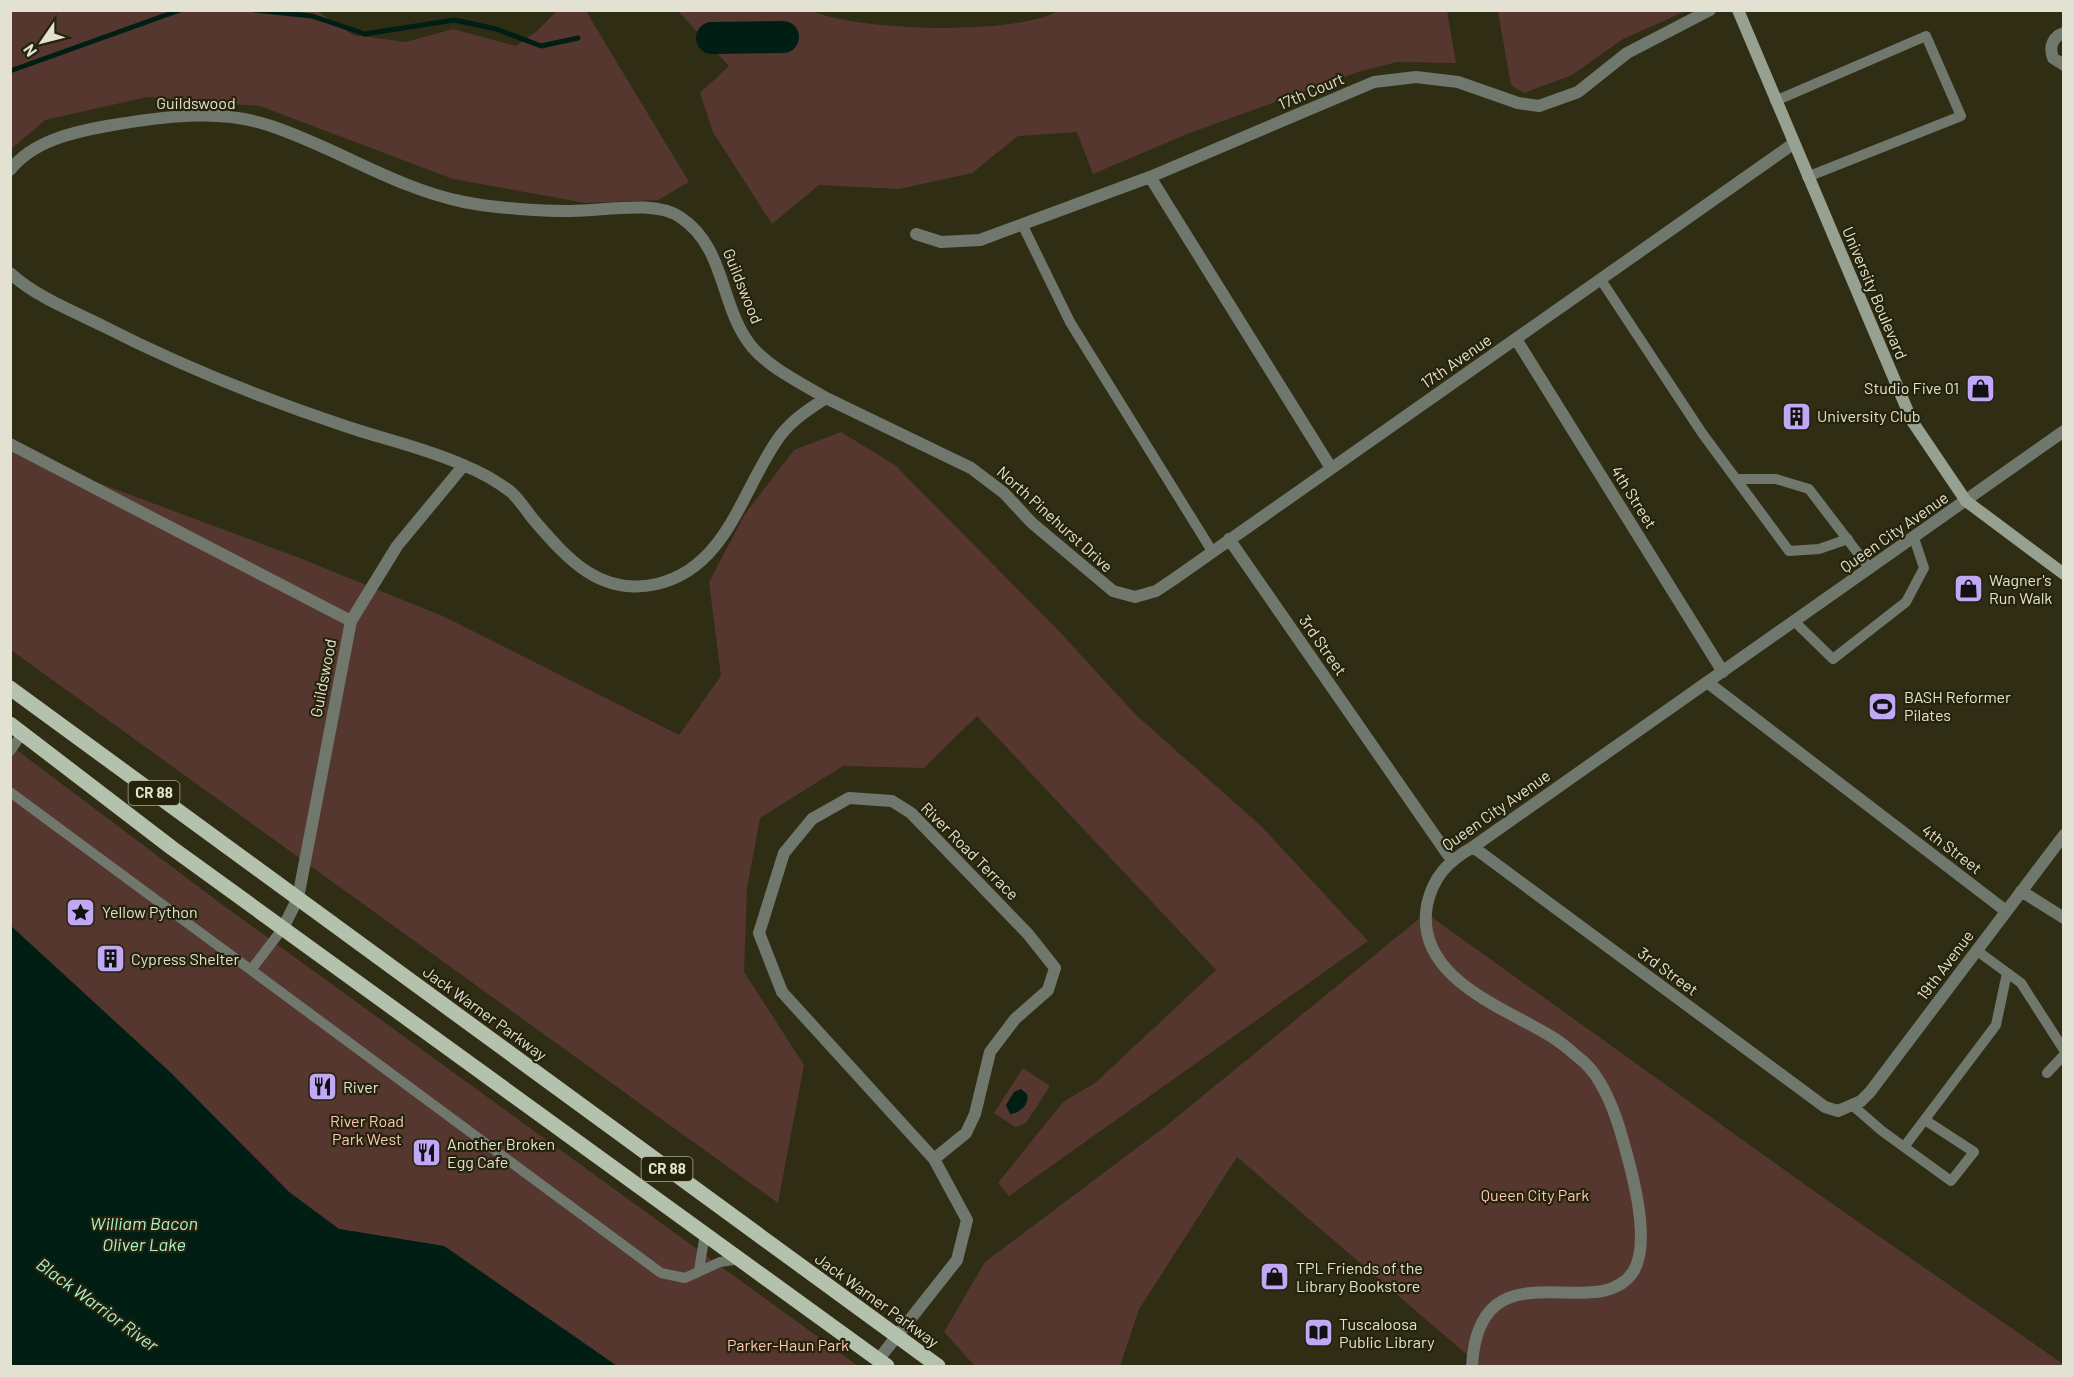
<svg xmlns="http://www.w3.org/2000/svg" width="2074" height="1377" font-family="Barlow,sans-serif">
	<rect width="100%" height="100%" fill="#302d15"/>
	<path fill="#55372f" d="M 11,10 L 317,11 L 353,35 L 406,42 L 453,29 L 516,46 L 537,31 L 557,11 L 586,11 L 689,182 L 658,200 L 586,203 L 453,179 L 260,106 L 147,97 L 45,120 L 11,149 Z
		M 1058,11 L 1447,11 L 1456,63 L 1397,62 L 1358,72 L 1187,134 L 1093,174 L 1077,132 L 1018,136 L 972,173 L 899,189 L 819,185 L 772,224 L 713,132 L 700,93 L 729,66 L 678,11 L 812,11 C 859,31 1014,36 1058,11 Z
		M 1498,11 L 1498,10 L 1686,11 L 1623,39 L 1572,75 L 1524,93 L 1511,85 Z
		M 841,432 L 895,465 L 1057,629 L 1136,715 L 1260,825 L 1368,941 L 1009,1196 L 998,1183 L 1063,1102 L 1095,1083 L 1216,970 L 977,716 L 924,768 L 843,766 L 760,818 L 747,888 L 744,972 L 804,1065 L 778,1203 L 11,650 L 10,450 L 297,557 L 445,617 L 679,735 L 721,676 L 709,582 L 745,514 L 794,450 Z
		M 10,745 L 220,903 L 858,1366 L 617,1366 L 444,1246 L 339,1229 L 289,1192 L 171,1073 L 11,926 Z
		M 1426,913 L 1821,1196 L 2063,1364 L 2064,1366 L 1480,1366 L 1237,1157 L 1139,1309 L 1120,1366 L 975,1366 L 944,1332 L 985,1262 L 1166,1126 Z
		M 1023,1068 L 1050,1086 L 1026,1123 L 1015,1127 L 994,1113 Z"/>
	<path fill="#001e14" d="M 11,926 L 171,1073 L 289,1192 L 339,1229 L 444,1246 L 617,1366 L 11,1366 Z
		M 1021,1089 L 1027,1094 C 1030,1105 1019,1113 1010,1114 L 1006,1105 L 1014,1092 Z"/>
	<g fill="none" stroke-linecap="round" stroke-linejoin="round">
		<path stroke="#001e14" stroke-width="5" d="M 254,10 L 312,16 L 365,34 L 454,20 L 496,29 L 541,46 L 578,38
			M 10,71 L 180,10"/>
		<path stroke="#001e14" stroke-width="32" d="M 712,38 L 783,37"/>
		<path stroke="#70776d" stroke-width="10" d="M 1775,101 L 1926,36 L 1961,116 L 1807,177
			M 1022,224 L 1070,322 L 1212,551
			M 1601,280 L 1702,433 L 1789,551 L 1819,549 L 1848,539
			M 1736,479 L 1776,479 L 1809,489 L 1870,569
			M 1795,622 L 1833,659 L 1906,602 L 1924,568 L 1914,538
			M 10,751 L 22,734
			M 10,792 L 251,970
			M 283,928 L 251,970 L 661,1273 L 685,1278 L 720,1262 L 740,1259
			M 1976,950 L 2021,983 L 2064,1050
			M 2047,1073 L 2064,1055
			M 1852,1105 L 1882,1131 L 1951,1181 L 1974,1152 L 1925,1120
			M 1904,1147 L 1996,1025 L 2007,973
			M 699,1270 L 705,1234"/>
		<path stroke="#70776d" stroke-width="12" d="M 2064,33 C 2052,37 2049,47 2053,58 L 2064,65
			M 10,170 C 33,141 73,132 107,126 C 159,117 220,108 271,126 C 337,148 395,188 464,202 C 493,208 539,211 568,211 C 600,212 653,199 680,217 C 727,248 719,307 752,347 C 771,369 801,383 826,398 C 809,409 792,420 780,436 C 742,488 728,567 657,584 C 599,597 567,558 533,519 C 526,510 519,499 511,492 C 498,482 478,471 463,465 C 425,448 383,439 345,426 C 261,398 179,365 101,325 C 70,310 35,296 10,273
			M 1150,177 L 1331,468
			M 916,234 L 941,242 L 980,240 L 1150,177 L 1374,82 L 1416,77 L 1458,82 L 1518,103 L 1539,106 L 1578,92 L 1627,53 L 1710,10
			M 1516,339 L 1723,672
			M 826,398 L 971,468 L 1004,493 L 1032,523 L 1113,591 L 1135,597 L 1156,591 L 1174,579 L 1793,144
			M 10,444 L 351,621
			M 1229,539 L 1451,859
			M 1707,682 L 2006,911
			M 849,798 L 892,801 L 911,813 L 1028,934 L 1055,968 L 1048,990 L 1015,1019 L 990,1052 L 975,1114 L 966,1133 L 934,1159 L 782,992 L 759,933 L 784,853 L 812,819 Z
			M 1473,847 L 1825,1107 L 1838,1111 L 1861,1101 L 1870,1092 L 2064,835
			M 2021,891 L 2064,918
			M 283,928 L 298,898 L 351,621 L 397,546 L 464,465
			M 878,1360 L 957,1260 L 967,1220 L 934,1159
			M 1472,1366 C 1479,1240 1597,1327 1633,1272 C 1653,1241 1630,1164 1620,1130 C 1613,1107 1602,1079 1584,1062 C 1574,1054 1564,1044 1552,1037 C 1504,1007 1414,978 1427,905 C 1433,877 1448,861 1473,847 L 2064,431"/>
		<path stroke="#96a191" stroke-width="12" d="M 1738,10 L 1912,421 L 1966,501 L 2064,574"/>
		<path stroke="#b4c2ad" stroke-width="15" d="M 10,688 L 938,1366
			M 10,724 L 172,848 L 887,1366"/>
	</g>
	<defs>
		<symbol id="shop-square" viewBox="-11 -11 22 22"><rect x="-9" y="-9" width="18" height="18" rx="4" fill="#c0a8f4" stroke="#26230b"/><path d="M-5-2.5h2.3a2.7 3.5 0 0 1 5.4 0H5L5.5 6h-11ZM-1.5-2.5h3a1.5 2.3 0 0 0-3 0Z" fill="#111"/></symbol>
		<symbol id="building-square" viewBox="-11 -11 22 22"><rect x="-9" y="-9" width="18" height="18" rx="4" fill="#c0a8f4" stroke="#26230b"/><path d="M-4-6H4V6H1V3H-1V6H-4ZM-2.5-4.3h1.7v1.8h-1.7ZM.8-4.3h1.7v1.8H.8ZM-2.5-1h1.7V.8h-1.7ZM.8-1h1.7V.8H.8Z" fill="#111"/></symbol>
		<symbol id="stadium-square" viewBox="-11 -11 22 22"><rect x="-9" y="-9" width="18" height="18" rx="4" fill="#c0a8f4" stroke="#26230b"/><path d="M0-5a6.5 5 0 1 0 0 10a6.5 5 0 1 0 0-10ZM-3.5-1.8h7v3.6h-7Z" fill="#111"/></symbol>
		<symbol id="sight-square" viewBox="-11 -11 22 22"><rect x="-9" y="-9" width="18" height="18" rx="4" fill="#c0a8f4" stroke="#26230b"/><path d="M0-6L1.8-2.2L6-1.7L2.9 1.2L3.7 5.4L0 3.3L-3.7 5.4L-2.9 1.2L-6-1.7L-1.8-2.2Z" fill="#111"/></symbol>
		<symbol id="restaurant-square" viewBox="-11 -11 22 22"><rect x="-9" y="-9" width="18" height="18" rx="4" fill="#c0a8f4" stroke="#26230b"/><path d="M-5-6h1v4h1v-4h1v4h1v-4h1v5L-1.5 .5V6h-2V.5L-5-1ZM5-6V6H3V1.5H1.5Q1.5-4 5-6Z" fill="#111"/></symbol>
		<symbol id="library-square" viewBox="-11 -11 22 22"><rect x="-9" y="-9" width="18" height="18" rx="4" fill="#c0a8f4" stroke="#26230b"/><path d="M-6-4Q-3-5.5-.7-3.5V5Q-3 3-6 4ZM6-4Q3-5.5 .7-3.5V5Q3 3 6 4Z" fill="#111"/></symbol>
	</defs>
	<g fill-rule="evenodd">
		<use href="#shop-square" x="1964" y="372" width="33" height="33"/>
		<use href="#building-square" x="1780" y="400" width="33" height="33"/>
		<use href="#shop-square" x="1952" y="572" width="33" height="33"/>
		<use href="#stadium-square" x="1866" y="690" width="33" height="33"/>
		<use href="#sight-square" x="64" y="896" width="33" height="33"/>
		<use href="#building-square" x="94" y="942" width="33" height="33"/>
		<use href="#restaurant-square" x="306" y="1070" width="33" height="33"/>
		<use href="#restaurant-square" x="410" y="1136" width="33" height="33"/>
		<use href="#shop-square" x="1258" y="1260" width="33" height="33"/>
		<use href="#library-square" x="1302" y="1316" width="33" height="33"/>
	</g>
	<g text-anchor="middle" stroke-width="4.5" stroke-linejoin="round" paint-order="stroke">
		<g fill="#26230b" stroke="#aaa896" stroke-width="1.5">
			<rect x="128.5" y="781" width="51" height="24" rx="4.5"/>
			<rect x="641.5" y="1157" width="51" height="24" rx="4.5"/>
		</g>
		<g font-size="15" font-weight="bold" fill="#e3e1d2">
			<text x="154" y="798">CR 88</text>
			<text x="667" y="1174">CR 88</text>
		</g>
		<g font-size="16" fill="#e3e1d2" stroke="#26230b">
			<text transform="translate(1311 91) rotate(-23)" y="6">17th Court</text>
			<text x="196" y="109">Guildswood</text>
			<text transform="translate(743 286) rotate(68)" y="6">Guildswood</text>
			<text transform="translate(1875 293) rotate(67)" y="6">University Boulevard</text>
			<text transform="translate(1456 361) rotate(-35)" y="6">17th Avenue</text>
			<text transform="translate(1634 497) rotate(58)" y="6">4th Street</text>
			<text transform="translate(1055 519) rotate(42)" y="6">North Pinehurst Drive</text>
			<text transform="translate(1894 532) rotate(-35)" y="6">Queen City Avenue</text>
			<text transform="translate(1323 645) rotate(55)" y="6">3rd Street</text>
			<text transform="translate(323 678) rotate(-79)" y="6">Guildswood</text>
			<text transform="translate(1496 810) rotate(-35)" y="6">Queen City Avenue</text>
			<text transform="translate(1952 849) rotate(37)" y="6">4th Street</text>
			<text transform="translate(970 851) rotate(45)" y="6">River Road Terrace</text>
			<text transform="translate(1945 965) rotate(-53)" y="6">19th Avenue</text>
			<text transform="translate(1668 971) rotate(36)" y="6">3rd Street</text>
			<text transform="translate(485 1013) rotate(36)" y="6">Jack Warner Parkway</text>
			<text transform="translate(877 1300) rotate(36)" y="6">Jack Warner Parkway</text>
		</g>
		<g font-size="16" fill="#e3e1d2" stroke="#26230b" text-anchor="start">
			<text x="1959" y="394" text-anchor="end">Studio Five 01</text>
			<text x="1817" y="422">University Club</text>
			<text x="1989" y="586">Wagner's<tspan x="1989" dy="18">Run Walk</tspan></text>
			<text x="1904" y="703">BASH Reformer<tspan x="1904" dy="18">Pilates</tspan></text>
			<text x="102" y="918">Yellow Python</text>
			<text x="131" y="965">Cypress Shelter</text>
			<text x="343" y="1093">River</text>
			<text x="447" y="1150">Another Broken<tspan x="447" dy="18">Egg Cafe</tspan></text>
			<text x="1296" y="1274">TPL Friends of the<tspan x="1296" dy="18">Library Bookstore</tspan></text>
			<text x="1339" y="1330">Tuscaloosa<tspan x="1339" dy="18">Public Library</tspan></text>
		</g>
		<g font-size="16" fill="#fec7b7" stroke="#26230b">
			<text x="367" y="1127">River Road<tspan x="367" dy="18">Park West</tspan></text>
			<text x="1535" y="1201">Queen City Park</text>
			<text x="788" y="1351">Parker-Haun Park</text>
		</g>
		<g font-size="18" font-style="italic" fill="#a7f1d4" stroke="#26230b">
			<text x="144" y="1230">William Bacon<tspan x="144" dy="21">Oliver Lake</tspan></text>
			<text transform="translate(97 1305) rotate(36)" y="6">Black Warrior River</text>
		</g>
	</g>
	<rect width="2074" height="1377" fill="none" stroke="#e3e1d2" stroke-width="24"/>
	<g transform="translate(42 42) rotate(235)" stroke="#26230b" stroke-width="4.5" paint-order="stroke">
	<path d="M0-4.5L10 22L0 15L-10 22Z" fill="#e3e1d2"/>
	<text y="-9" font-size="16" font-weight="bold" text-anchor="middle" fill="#e3e1d2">N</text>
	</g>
</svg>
